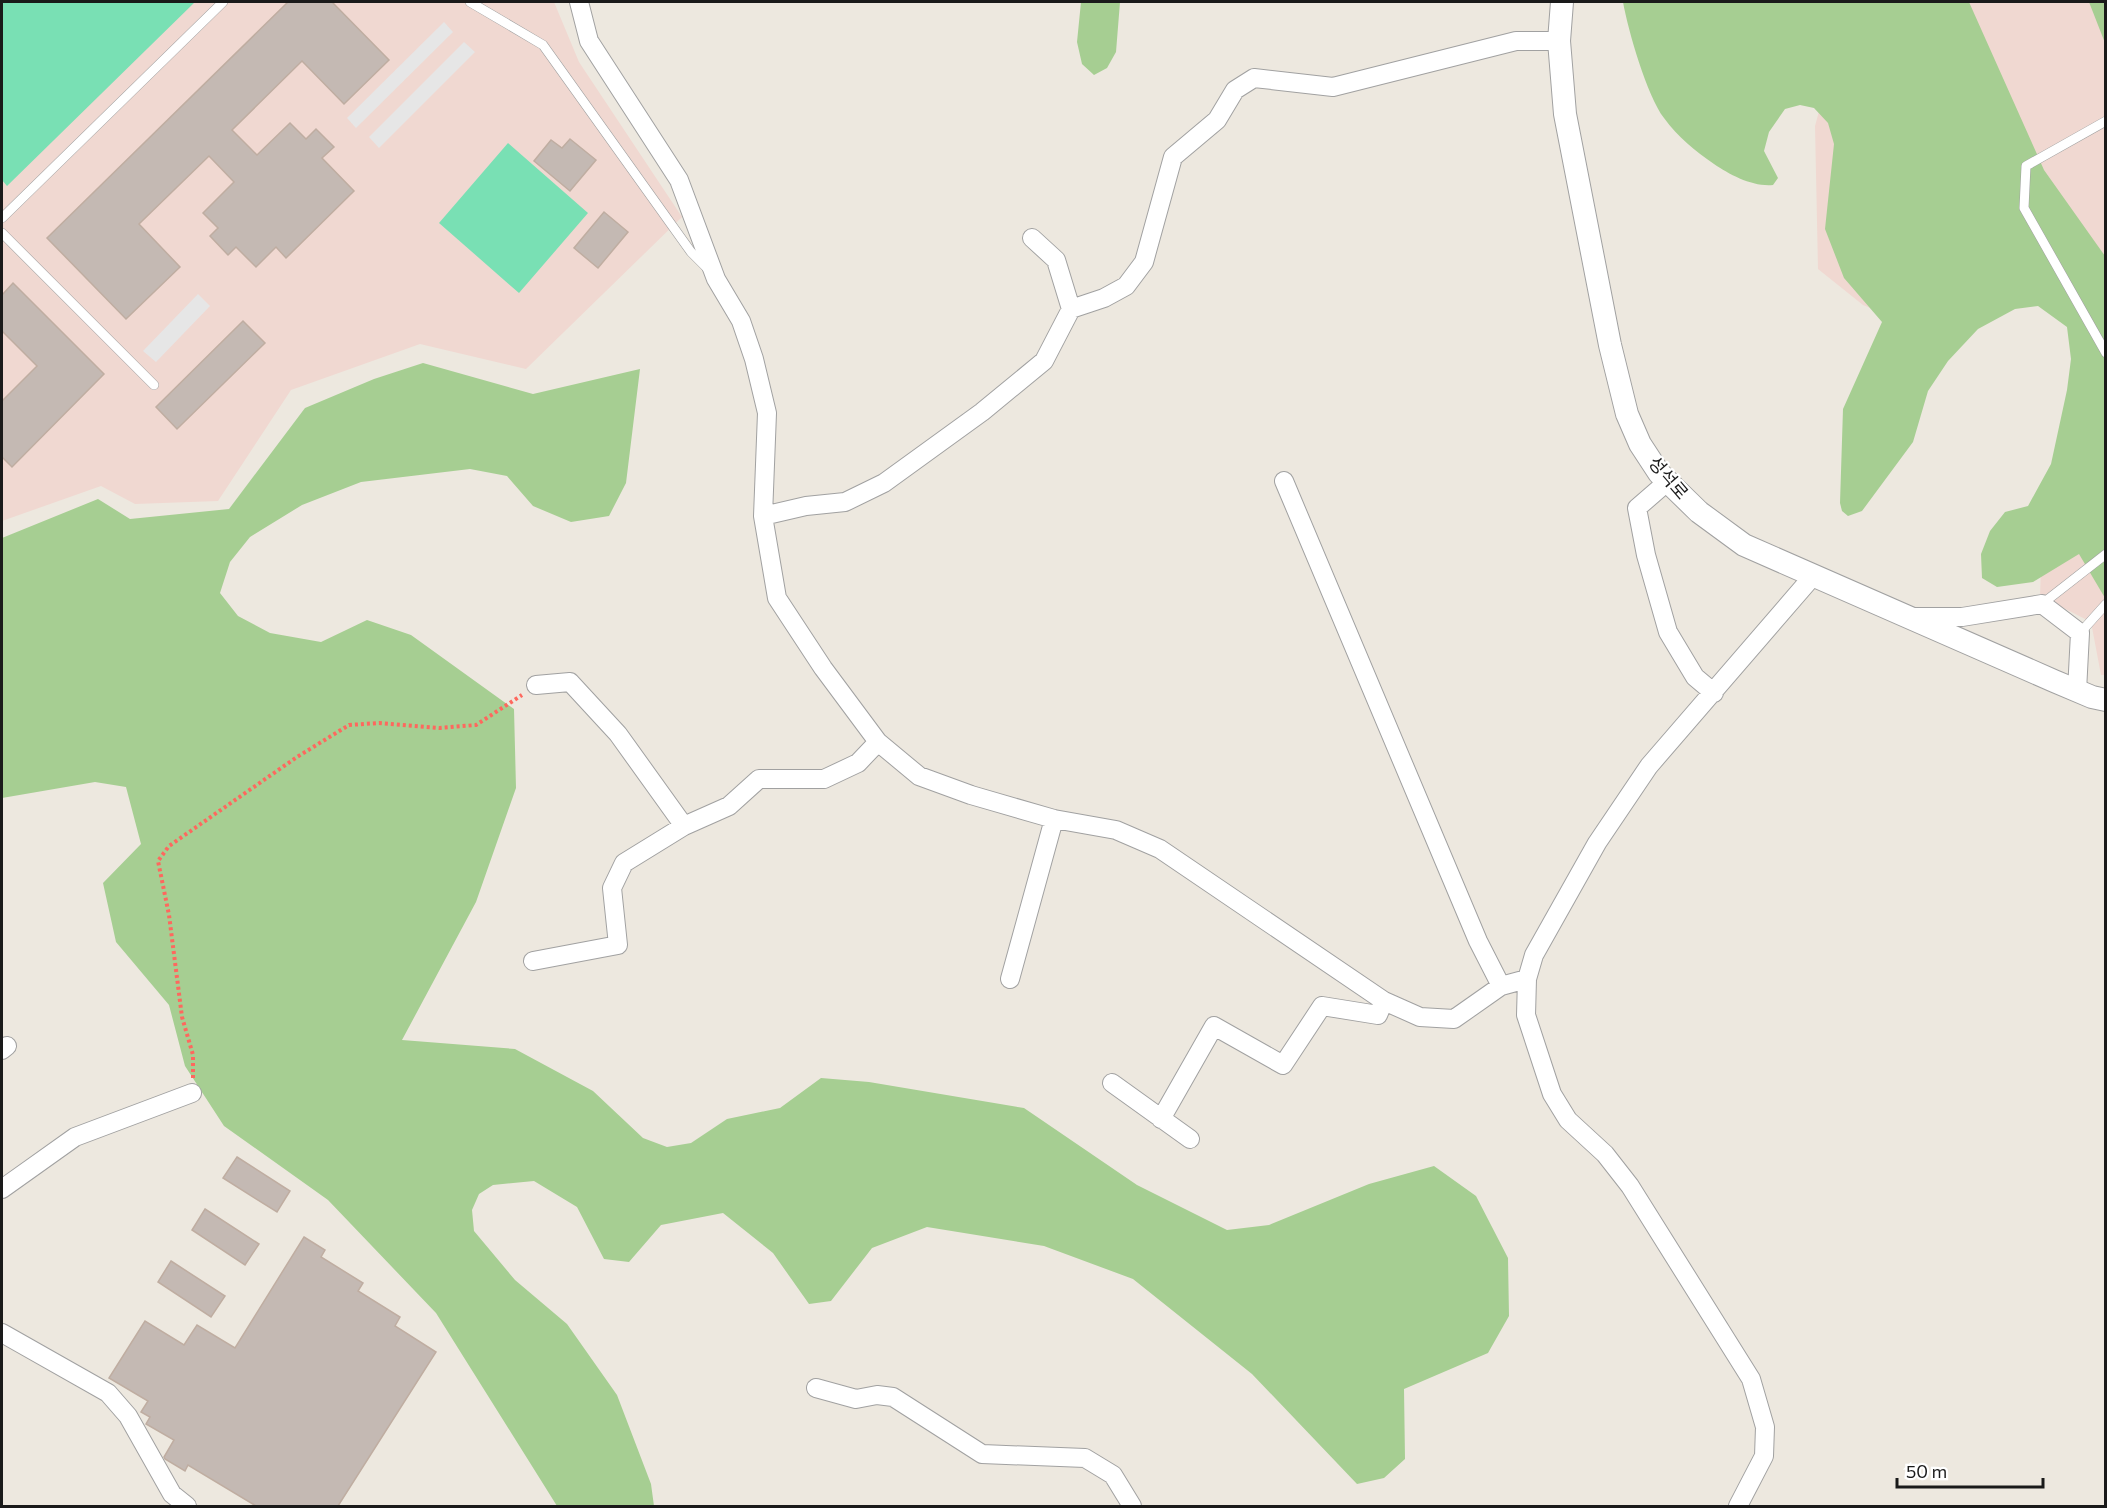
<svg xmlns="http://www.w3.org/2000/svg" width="2107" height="1508" font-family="Commissioner,'Noto Sans KR',sans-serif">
	<rect width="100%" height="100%" fill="#ede8df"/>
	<path fill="#f0d8d1" d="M 2,2 L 554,2 L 579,62 L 682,217 L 526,369 L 420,344 L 291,390 L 218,501 L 135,504 L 101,486 L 2,521 Z
		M 1856,2 L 2105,2 L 2105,675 L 2101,675 L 2091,622 L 2040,596 L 2042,540 L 2087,399 L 2076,327 L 2059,313 L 2019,297 L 1895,318 L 1863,305 L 1818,269 L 1815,126 L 1839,38 Z"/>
	<path fill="#a6ce92" d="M 1081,2 L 1120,2 L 1116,52 L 1107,68 L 1094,75 L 1082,64 L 1077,42 Z
		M 1623,2 L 1969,2 L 2044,170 L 2105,256 L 2105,598 L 2079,554 L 2033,582 L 1997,587 L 1982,578 L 1981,554 L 1990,531 L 2005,512 L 2028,506 L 2051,464 L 2067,390 L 2071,359 L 2067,327 L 2038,306 L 2015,309 L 1978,329 L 1948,361 L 1928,391 L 1913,442 L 1862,511 L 1848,516 L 1842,511 L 1840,503 L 1843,409 L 1882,322 L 1844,278 L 1825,229 L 1834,144 L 1828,123 L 1814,108 L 1800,105 L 1785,109 L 1769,132 L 1764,151 L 1778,178 L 1773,185 C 1753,187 1730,175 1714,164 C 1695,151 1678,137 1664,118 C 1647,96 1628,30 1623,2 Z
		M 2089,2 L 2105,2 L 2105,43 Z
		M 423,363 L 533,394 L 640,369 L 626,483 L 609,516 L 571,522 L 533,506 L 507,476 L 470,469 L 361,482 L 302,505 L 250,537 L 230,562 L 220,593 L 238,616 L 270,633 L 321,642 L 367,620 L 411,635 L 514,709 L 516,788 L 476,902 L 402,1040 L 515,1049 L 593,1091 L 643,1138 L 667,1147 L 691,1143 L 727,1119 L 780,1108 L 821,1078 L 869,1082 L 1024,1108 L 1137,1185 L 1227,1230 L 1269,1225 L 1369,1184 L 1434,1166 L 1476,1196 L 1508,1258 L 1509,1316 L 1488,1353 L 1404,1389 L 1405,1459 L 1384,1478 L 1357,1484 L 1252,1374 L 1133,1279 L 1044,1246 L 927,1227 L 872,1248 L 831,1301 L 809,1304 L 773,1253 L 723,1213 L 661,1225 L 629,1262 L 604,1259 L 577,1207 L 534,1181 L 493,1185 L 479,1194 L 472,1210 L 474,1231 L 515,1280 L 567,1324 L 617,1395 L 651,1484 L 654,1506 L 557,1506 L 436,1313 L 328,1200 L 224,1126 L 185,1066 L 169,1005 L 116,942 L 103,883 L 141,844 L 126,787 L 95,782 L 2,798 L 2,538 L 98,499 L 130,519 L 229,509 L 305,408 L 374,379 Z"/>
	<path fill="#79e0b4" d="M 2,2 L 195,2 L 7,186 L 2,180 Z
		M 508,143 L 588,213 L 519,293 L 439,223 Z"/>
	<path fill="#e6e6e6" d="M 444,22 L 453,32 L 356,128 L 347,118 Z
		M 464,42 L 475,52 L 379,148 L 369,137 Z
		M 198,294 L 210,306 L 156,362 L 143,351 Z"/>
	<path fill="#c4b9b3" stroke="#bfada1" stroke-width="1.5" d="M 288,2 L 332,2 L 389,60 L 344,104 L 302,61 L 232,130 L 257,155 L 290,123 L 306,139 L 316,129 L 334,147 L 322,158 L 354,191 L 286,258 L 276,247 L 256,267 L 236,247 L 228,255 L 210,236 L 218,228 L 203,213 L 234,182 L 209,156 L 139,224 L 180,267 L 126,319 L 47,238 Z
		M 570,139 L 596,160 L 570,191 L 534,161 L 551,140 L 562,148 Z
		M 604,212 L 628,232 L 598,268 L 574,248 Z
		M 13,283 L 104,374 L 12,467 L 2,457 L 2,401 L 37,366 L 2,331 L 2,295 Z
		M 243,321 L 265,343 L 177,429 L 156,407 Z
		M 237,1157 L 290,1191 L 277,1212 L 223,1178 Z
		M 205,1209 L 259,1244 L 245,1265 L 192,1230 Z
		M 304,1237 L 325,1250 L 321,1257 L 363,1283 L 358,1291 L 400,1317 L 395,1326 L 436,1352 L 338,1506 L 256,1506 L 188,1465 L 185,1471 L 165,1459 L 164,1457 L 174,1440 L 146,1424 L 150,1417 L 141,1412 L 148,1401 L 109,1378 L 145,1321 L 184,1345 L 197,1325 L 235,1348 Z
		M 171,1261 L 225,1296 L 211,1317 L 158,1282 Z"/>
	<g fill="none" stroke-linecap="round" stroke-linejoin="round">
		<defs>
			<path id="service" d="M 470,2 L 543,45 L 691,252 L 708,269
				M 2106,121 L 2026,166 L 2024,208 L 2106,353
				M 2,218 L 223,2
				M 2,233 L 154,385
				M 2042,604 L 2106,554
				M 2080,633 L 2106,604"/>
			<path id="minor" d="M 579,2 L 589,41 L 679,180 L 716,279 L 741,321 L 754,359 L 767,413 L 763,516 L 777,598 L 823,668 L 878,742 L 919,776 L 971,795 L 1054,819 L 1116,830 L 1160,849 L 1384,1001 L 1420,1017 L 1454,1019 L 1501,986 L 1527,979
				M 1032,238 L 1056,260 L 1071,309
				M 1284,481 L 1478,941 L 1501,986
				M 1667,482 L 1637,508 L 1646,555 L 1668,632 L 1695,677 L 1714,693
				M 763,516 L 806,506 L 845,502 L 884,483 L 982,412 L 1044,361 L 1071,309 L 1104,298 L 1126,286 L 1144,262 L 1173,157 L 1217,120 L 1235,90 L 1254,78 L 1333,87 L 1516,41 L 1559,41
				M 1913,617 L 1962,617 L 2042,604 L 2080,633 L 2077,691
				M 536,685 L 570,682 L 618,734 L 684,826
				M 533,961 L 618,945 L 612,888 L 624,863 L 684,826 L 729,806 L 759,779 L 824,779 L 858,763 L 878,742
				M 1010,979 L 1054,819
				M 2,1050 L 7,1046
				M 1112,1083 L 1190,1139
				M 1161,1119 L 1214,1026 L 1283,1065 L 1322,1006 L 1378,1015 L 1384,1001
				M 2,1189 L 75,1137 L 192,1093
				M 2,1333 L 108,1393 L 128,1416 L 172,1494 L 187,1506
				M 816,1388 L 856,1399 L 877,1395 L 893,1397 L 982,1454 L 1085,1458 L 1113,1475 L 1132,1506
				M 1738,1506 L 1764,1456 L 1765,1427 L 1751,1379 L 1630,1186 L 1605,1154 L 1568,1120 L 1552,1094 L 1526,1015 L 1527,979 L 1534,955 L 1597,843 L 1649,766 L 1813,576"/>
			<path id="tertiary" d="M 1562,2 L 1559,41 L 1565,114 L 1610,345 L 1627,414 L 1640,444 L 1659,473 L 1699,512 L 1744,545 L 2054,681 L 2092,697 L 2106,700"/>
		</defs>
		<use href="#service" stroke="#a1a1a1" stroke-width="10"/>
		<use href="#minor" stroke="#a1a1a1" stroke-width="20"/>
		<use href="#tertiary" stroke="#a1a1a1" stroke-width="24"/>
		<path stroke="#fe685e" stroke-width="4" stroke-dasharray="3 3" stroke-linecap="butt" d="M 193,1078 L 193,1055 L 182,1017 L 169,915 L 158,861 L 169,846 L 297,757 L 349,725 L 379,723 L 440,728 L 476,725 L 522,695"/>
		<use href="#service" stroke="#fff" stroke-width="9"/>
		<use href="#minor" stroke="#fff" stroke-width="18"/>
		<use href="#tertiary" stroke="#fff" stroke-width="22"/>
	</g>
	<g text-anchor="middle" stroke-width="4.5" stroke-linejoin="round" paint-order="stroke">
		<g font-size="18" fill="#1a1a1a" stroke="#fff">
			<text transform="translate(1668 478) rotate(49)" y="6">성석로</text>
		</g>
	</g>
	<rect width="2107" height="1508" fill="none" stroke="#1a1a1a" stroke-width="6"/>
	<path d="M1897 1478v9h146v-9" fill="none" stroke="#1a1a1a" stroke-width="3"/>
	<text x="1906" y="1478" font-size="18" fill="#1a1a1a" stroke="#ffffff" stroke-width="4.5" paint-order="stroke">50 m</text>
</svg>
